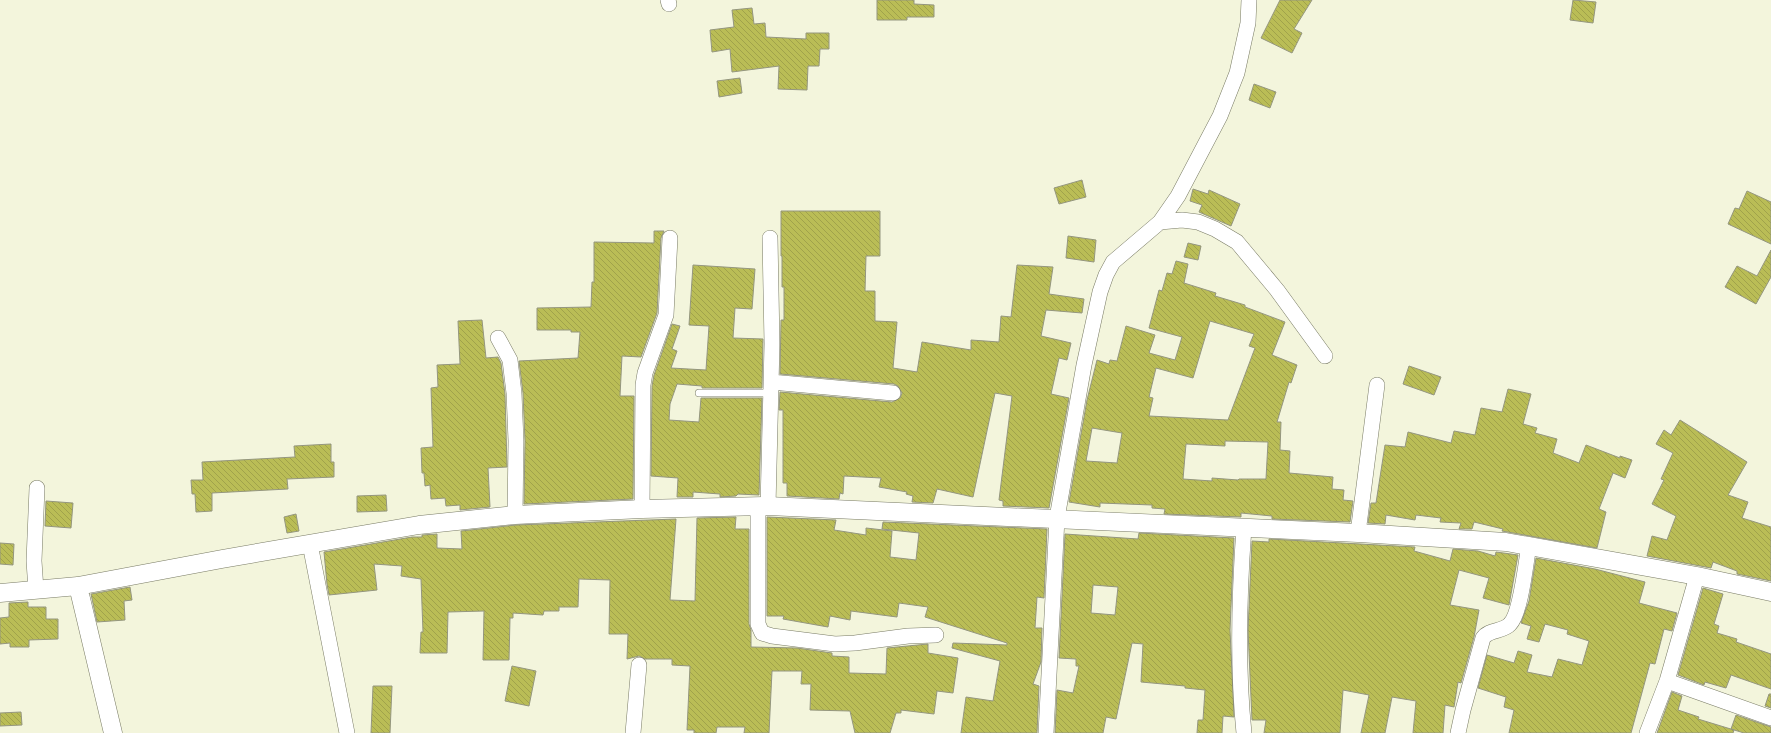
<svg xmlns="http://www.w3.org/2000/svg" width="1771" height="733" font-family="Ubuntu,sans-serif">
	<defs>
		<pattern id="building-back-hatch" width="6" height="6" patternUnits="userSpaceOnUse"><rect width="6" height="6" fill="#babd56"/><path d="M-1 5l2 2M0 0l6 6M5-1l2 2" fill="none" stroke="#a0a24b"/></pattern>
	</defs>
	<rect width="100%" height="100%" fill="#f3f5dc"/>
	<path fill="url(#building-back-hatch)" stroke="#94967f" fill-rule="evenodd" d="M 877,0 L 914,0 L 914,4 L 934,5 L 934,17 L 907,17 L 907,20 L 877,20 Z
		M 1280,0 L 1312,0 L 1294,29 L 1302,33 L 1292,53 L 1261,38 Z
		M 1573,0 L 1596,2 L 1593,23 L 1570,20 Z
		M 752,8 L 754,24 L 765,23 L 766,37 L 806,39 L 806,33 L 829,33 L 829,49 L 820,49 L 819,66 L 808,66 L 807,90 L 778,89 L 779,66 L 732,72 L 730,49 L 712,52 L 710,30 L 734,27 L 732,10 Z
		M 740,78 L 742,93 L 719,97 L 717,81 Z
		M 1254,84 L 1276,92 L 1270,108 L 1249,100 Z
		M 1082,180 L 1086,197 L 1059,204 L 1054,188 Z
		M 1193,189 L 1208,194 L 1209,190 L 1240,204 L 1231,226 L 1199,212 L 1202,205 L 1190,201 Z
		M 1747,191 L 1771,202 L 1771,244 L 1728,224 L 1735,208 L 1739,209 Z
		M 781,211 L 880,211 L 880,256 L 866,256 L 865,291 L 875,291 L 875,321 L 897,322 L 893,368 L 917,372 L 922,342 L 971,350 L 971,340 L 999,342 L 1001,316 L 1011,317 L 1017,265 L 1053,267 L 1049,294 L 1084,299 L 1082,313 L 1046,310 L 1041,336 L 1071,343 L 1067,360 L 1059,358 L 1051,394 L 1069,398 L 1049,508 L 1003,506 L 1003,501 L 999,500 L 1012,396 L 995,393 L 973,497 L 937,489 L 933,503 L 912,502 L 913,496 L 906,494 L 907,492 L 879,487 L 881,478 L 844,476 L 843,494 L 840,493 L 839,499 L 787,496 L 787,483 L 783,483 L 783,410 L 779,410 L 780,392 L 892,402 L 900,398 L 902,393 L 898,386 L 894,384 L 780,374 L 781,320 L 784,320 L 784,287 L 782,287 L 782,256 L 781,256 Z
		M 654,231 L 664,231 L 661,238 L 657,313 L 641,357 L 622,356 L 620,396 L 634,396 L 633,499 L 524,504 L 525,441 L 523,393 L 519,361 L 578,358 L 580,332 L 571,332 L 571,330 L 537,330 L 537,308 L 591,307 L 592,282 L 594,282 L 594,242 L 654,243 Z
		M 1068,236 L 1096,240 L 1094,262 L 1066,258 Z
		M 1188,243 L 1201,246 L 1198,260 L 1184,257 Z
		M 1771,250 L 1771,277 L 1756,304 L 1725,287 L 1737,266 L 1757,276 Z
		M 1176,261 L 1188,264 L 1184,283 L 1216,293 L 1215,296 L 1245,305 L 1245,307 L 1285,322 L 1272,355 L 1297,365 L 1291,383 L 1289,382 L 1277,422 L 1281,422 L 1280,450 L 1290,451 L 1289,473 L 1333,477 L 1332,489 L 1344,490 L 1343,500 L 1353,501 L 1350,522 L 1272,519 L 1272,516 L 1241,513 L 1241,517 L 1164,514 L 1165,509 L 1152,508 L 1152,505 L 1100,503 L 1100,507 L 1069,502 L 1087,400 L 1097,360 L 1109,364 L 1110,360 L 1117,361 L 1126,326 L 1155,335 L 1149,353 L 1175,360 L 1182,337 L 1149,328 L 1159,290 L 1162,291 L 1167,273 L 1172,274 ZM 1210,321 L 1254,334 L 1249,346 L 1255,348 L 1228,420 L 1149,416 L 1153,398 L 1149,397 L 1156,368 L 1193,378 ZM 1092,428 L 1122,433 L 1117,463 L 1086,461 ZM 1225,441 L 1268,442 L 1266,479 L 1239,479 L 1238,480 L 1212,478 L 1212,481 L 1183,479 L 1186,444 L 1225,446 Z
		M 693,265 L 755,269 L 752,309 L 735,308 L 733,338 L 763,339 L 762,388 L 702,388 L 702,386 L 677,384 L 670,404 L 669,420 L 699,422 L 701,398 L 762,398 L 759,495 L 738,494 L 736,496 L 720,497 L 720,494 L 693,492 L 693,497 L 677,497 L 678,478 L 651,476 L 652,386 L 654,375 L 672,324 L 680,326 L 672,349 L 677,351 L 671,368 L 706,370 L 709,326 L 689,325 Z
		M 482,320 L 486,358 L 498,357 L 501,363 L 505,394 L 507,467 L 488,468 L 490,507 L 460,510 L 460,505 L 446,506 L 445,498 L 431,499 L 430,485 L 425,486 L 424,473 L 422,473 L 421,448 L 433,447 L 431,388 L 438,387 L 437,365 L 460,364 L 458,321 Z
		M 1409,366 L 1441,377 L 1434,395 L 1403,384 Z
		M 1508,389 L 1531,394 L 1523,424 L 1537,428 L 1535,433 L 1557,439 L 1553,453 L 1579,463 L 1586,445 L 1620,458 L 1620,456 L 1632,460 L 1625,478 L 1613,473 L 1599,509 L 1606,512 L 1597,548 L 1502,531 L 1503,529 L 1474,522 L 1472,529 L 1459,529 L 1461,523 L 1440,522 L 1441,518 L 1416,515 L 1415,520 L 1386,515 L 1385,524 L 1368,523 L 1371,503 L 1376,503 L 1385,445 L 1405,447 L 1408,432 L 1451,443 L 1454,431 L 1475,435 L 1481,408 L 1502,412 Z
		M 1680,420 L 1747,462 L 1728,495 L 1748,502 L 1742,518 L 1771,527 L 1771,581 L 1737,574 L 1737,571 L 1713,562 L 1711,568 L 1647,556 L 1652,536 L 1667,540 L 1676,516 L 1652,504 L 1664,480 L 1661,479 L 1673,453 L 1656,444 L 1664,430 L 1671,435 Z
		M 331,444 L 331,462 L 334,462 L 334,477 L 287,479 L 288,489 L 212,493 L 212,511 L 196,512 L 195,494 L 192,494 L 191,480 L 203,480 L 202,462 L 295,457 L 294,446 Z
		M 386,495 L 387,511 L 357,512 L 357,496 Z
		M 46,501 L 73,503 L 71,528 L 45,526 Z
		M 296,514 L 299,531 L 287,533 L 284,517 Z
		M 736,517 L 735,529 L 749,529 L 749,624 L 751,630 L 751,647 L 797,648 L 832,653 L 832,656 L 849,657 L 849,673 L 886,674 L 887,648 L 928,644 L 928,653 L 958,658 L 953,693 L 937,691 L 934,714 L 901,710 L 901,713 L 896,713 L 890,733 L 855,733 L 850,711 L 810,710 L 811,684 L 801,684 L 802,671 L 772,671 L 769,733 L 744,733 L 745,727 L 717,727 L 716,733 L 694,733 L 694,730 L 687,730 L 690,666 L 672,665 L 672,659 L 645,659 L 639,656 L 627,659 L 628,634 L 609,634 L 610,580 L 579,579 L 578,607 L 559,607 L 559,611 L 544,611 L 543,615 L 513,613 L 513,618 L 510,618 L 509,660 L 483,660 L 484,611 L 448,612 L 447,653 L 420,653 L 421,632 L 423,632 L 421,579 L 401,576 L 402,566 L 374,564 L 377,590 L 329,595 L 327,584 L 324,552 L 412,537 L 422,537 L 422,535 L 437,534 L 437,548 L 462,549 L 461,531 L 516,525 L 676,519 L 670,600 L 695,601 L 697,518 Z
		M 767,517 L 836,520 L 834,530 L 866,535 L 866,528 L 892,531 L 890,557 L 916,560 L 919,533 L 882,529 L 883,522 L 1047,529 L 1044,598 L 1037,597 L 1035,628 L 1042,628 L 1041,662 L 1033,684 L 1039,686 L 1037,733 L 961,733 L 966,697 L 993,701 L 1000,661 L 952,648 L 953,643 L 1007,645 L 1007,643 L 925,617 L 928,607 L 899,603 L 897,617 L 851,611 L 850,620 L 830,616 L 828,627 L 783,619 L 784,616 L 767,616 Z
		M 1139,533 L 1234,538 L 1230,630 L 1234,717 L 1223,716 L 1222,733 L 1197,733 L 1198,720 L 1203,720 L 1205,690 L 1185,688 L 1185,686 L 1141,682 L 1143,644 L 1132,643 L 1116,719 L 1106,717 L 1103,733 L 1055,733 L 1057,690 L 1073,693 L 1079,666 L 1076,666 L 1076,659 L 1059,658 L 1065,534 L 1138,539 ZM 1093,585 L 1118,587 L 1115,615 L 1091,613 Z
		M 1269,539 L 1415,547 L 1414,551 L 1450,561 L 1453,549 L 1478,551 L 1495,556 L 1496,552 L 1518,555 L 1509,605 L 1483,598 L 1489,578 L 1459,570 L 1450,605 L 1479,610 L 1474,637 L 1461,683 L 1458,682 L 1454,707 L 1445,705 L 1443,733 L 1413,733 L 1416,701 L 1392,697 L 1385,733 L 1361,733 L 1369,695 L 1343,690 L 1340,733 L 1264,733 L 1266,720 L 1252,720 L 1248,630 L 1252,541 L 1269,542 Z
		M 0,543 L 14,544 L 13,565 L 0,564 Z
		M 1536,558 L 1595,569 L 1645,582 L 1639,603 L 1677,613 L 1672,631 L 1664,629 L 1655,664 L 1650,663 L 1631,733 L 1509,733 L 1514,710 L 1504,707 L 1506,697 L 1478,688 L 1487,655 L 1514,663 L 1518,651 L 1532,655 L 1527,672 L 1552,677 L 1558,659 L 1582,665 L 1589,641 L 1567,634 L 1568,630 L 1545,624 L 1539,642 L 1527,639 L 1531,626 L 1521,623 L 1529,601 Z
		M 130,587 L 132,600 L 124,601 L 125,620 L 97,622 L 91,594 Z
		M 1703,588 L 1723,594 L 1714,624 L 1719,626 L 1717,633 L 1737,639 L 1736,642 L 1771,654 L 1771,689 L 1731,675 L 1726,688 L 1705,682 L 1704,685 L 1678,675 Z
		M 28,602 L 28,607 L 46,607 L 46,619 L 58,619 L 58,639 L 29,640 L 29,647 L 10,647 L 10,643 L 0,644 L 0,618 L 9,617 L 9,603 Z
		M 512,666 L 536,671 L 529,706 L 505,701 Z
		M 373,686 L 392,686 L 390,733 L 371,733 Z
		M 1672,692 L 1682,696 L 1678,710 L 1699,717 L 1698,719 L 1734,730 L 1733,733 L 1657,733 Z
		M 1769,694 L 1771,694 L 1771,708 L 1765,706 Z
		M 21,712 L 22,725 L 0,726 L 0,713 Z
		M 1736,715 L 1771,727 L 1771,733 L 1744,733 L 1731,729 Z"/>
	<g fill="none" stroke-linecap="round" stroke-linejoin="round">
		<defs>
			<path id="service" d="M 699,393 L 771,393"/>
			<path id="minor" d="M 668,0 L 669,4
				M 1160,222 L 1182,220 L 1198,222 L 1215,229 L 1237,242 L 1277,290 L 1325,356
				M 498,338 L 510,360 L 514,393 L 516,441 L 515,515
				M 771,382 L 893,393
				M 768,506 L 772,344 L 770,238
				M 758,507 L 758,624 L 762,633 L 772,636 L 835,644 L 855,643 L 908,636 L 936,635
				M 642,509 L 643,385 L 645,373 L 666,315 L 670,238
				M 1358,533 L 1377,385
				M 310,544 L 347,733
				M 36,590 L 34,561 L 37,488
				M 1667,681 L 1771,718
				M 633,733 L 639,665
				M 1046,733 L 1057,518 L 1084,365 L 1100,292 L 1106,275 L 1113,262 L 1160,222 L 1178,196 L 1220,116 L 1237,73 L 1248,23 L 1249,0
				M 1244,733 C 1237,665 1239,596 1244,527
				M 1458,733 L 1463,710 L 1483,638 C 1489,629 1503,632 1510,624 C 1521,613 1526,561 1529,545
				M 1647,733 L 1667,681 L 1697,576"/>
			<path id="tertiary" d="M 78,586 L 113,733
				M 0,593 L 78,586 L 222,559 L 419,525 L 515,515 L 642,509 L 768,506 L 1358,533 L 1506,542 L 1697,576 L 1771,592"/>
		</defs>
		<use href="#service" stroke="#797b65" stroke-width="8"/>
		<use href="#minor" stroke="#797b65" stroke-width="16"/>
		<use href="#tertiary" stroke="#797b65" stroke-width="19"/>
		<use href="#service" stroke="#fff" stroke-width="7"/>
		<use href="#minor" stroke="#fff" stroke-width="15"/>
		<use href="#tertiary" stroke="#fff" stroke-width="18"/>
	</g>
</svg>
